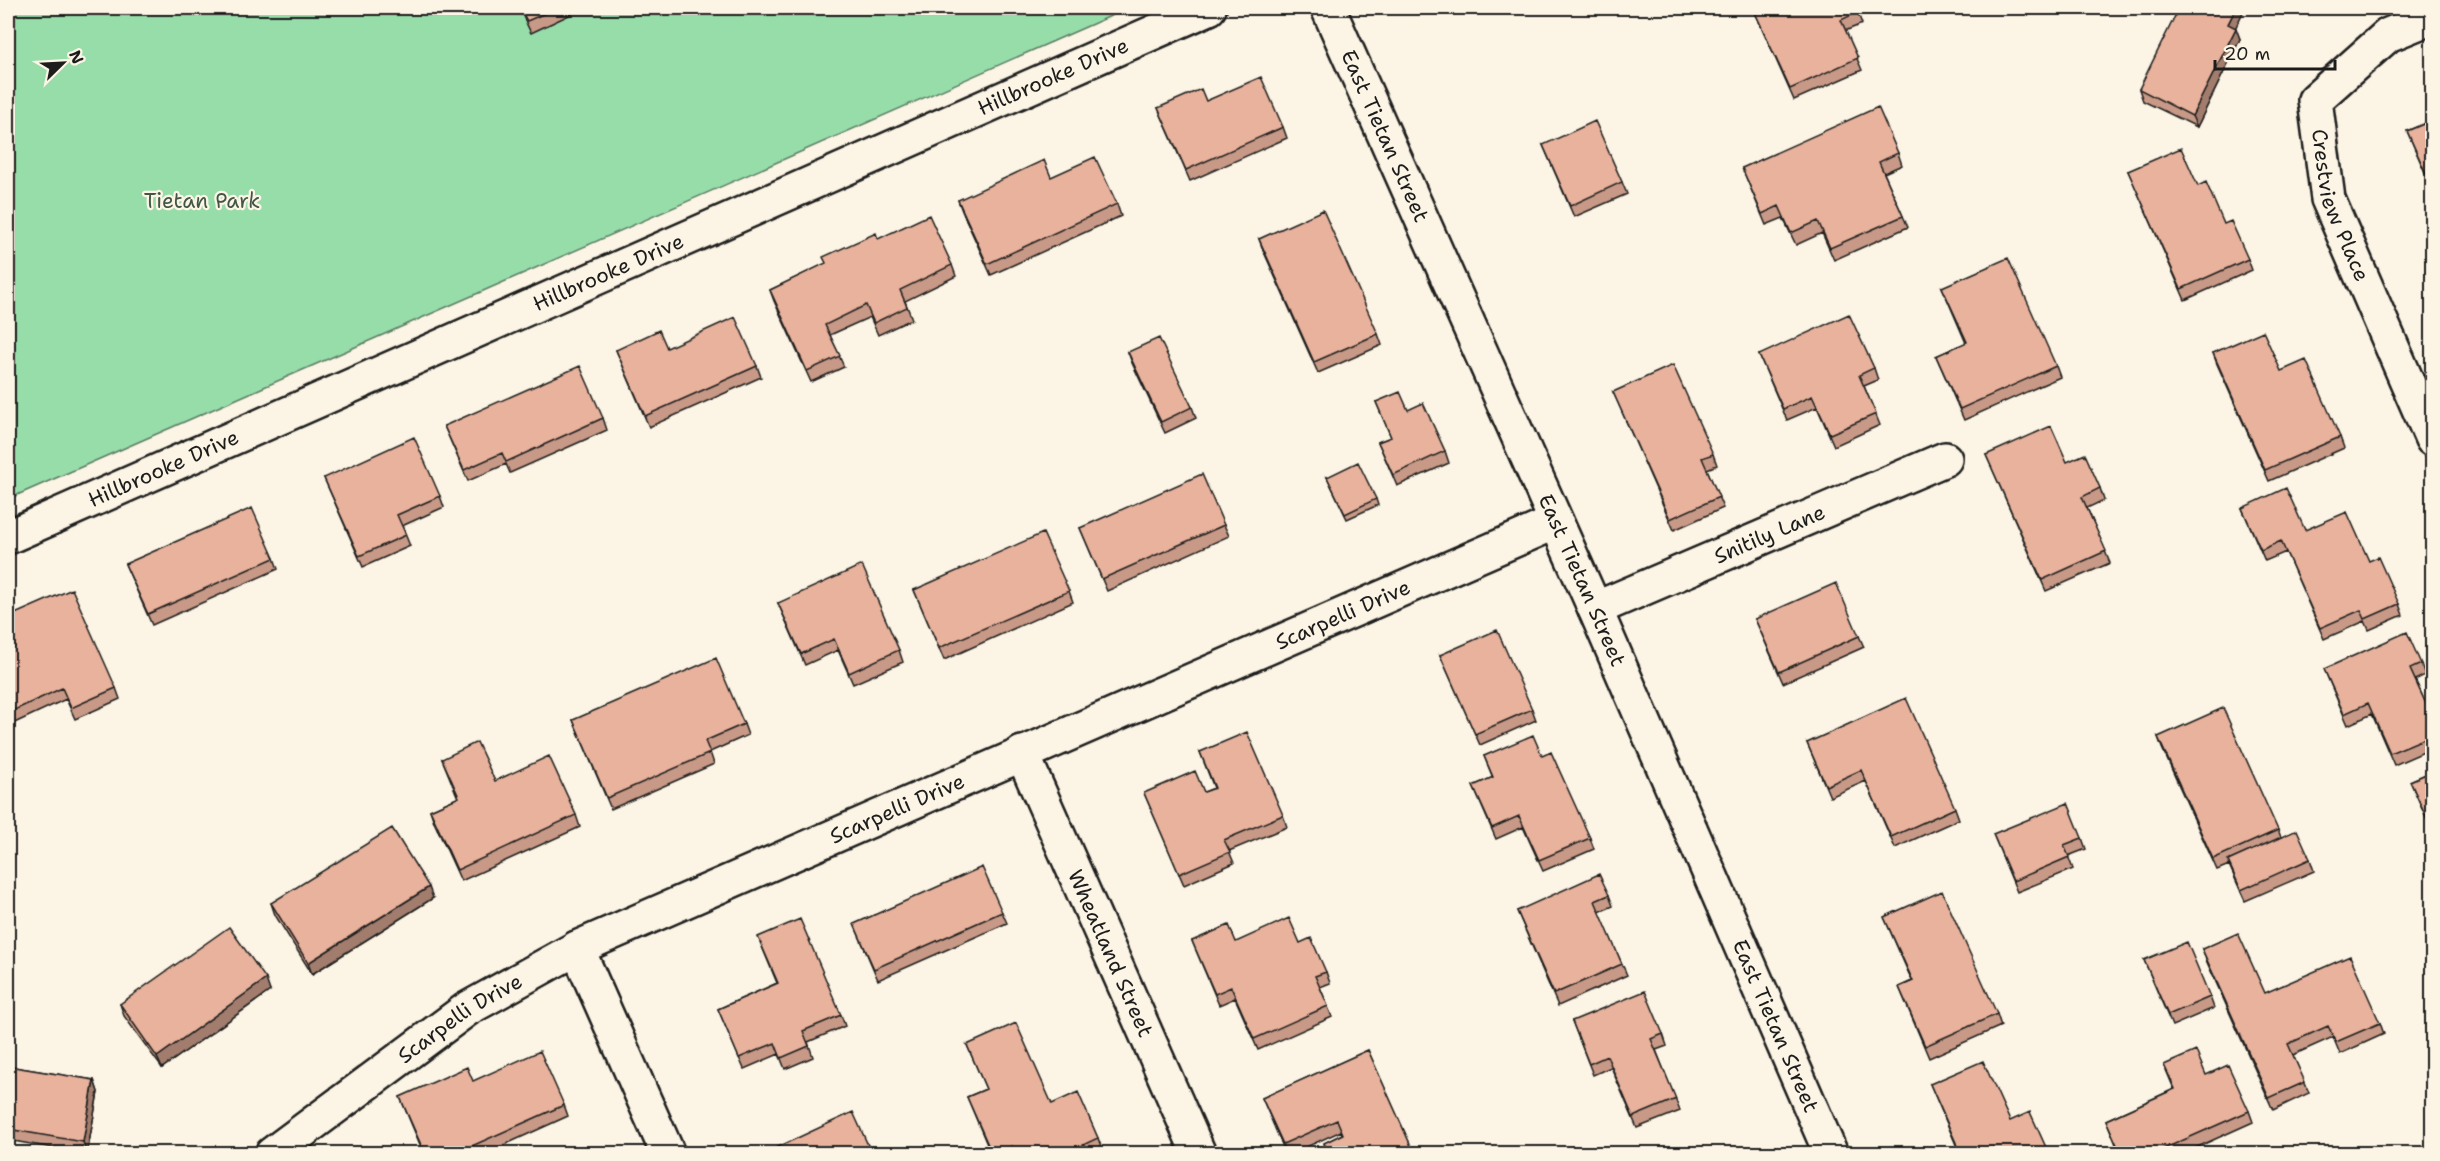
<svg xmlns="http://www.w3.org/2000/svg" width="2440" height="1161" font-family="'Shantell Sans',sans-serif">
	<rect width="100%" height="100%" fill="#fcf5e5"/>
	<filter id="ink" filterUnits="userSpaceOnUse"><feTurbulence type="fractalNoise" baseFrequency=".0167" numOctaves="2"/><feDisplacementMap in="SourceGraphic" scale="12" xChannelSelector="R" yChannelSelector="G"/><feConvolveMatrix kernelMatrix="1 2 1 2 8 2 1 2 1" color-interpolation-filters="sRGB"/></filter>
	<g filter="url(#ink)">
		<path fill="#97ddaa" stroke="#5a7c63" stroke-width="1.5" d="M 8,8 L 1129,8 L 8,499 Z"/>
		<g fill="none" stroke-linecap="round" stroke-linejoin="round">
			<defs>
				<g id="minor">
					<path id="s1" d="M 2432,17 L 2388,35 L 2315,100 L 2328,199 L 2432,439"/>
					<path id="s2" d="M 8,537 L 1209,8"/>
					<path id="s3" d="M 1595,609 L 1945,459"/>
					<path id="s4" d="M 1022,753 L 1199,1154"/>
					<path d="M 577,948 L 668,1154"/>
					<path id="s5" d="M 272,1154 L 467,1009 L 577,948 L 1556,522"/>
				</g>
				<g id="secondary">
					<path id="s6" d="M 1328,8 L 1595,609 L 1831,1154"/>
				</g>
			</defs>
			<use href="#minor" stroke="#1c1c1c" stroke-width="38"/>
			<use href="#secondary" stroke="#1c1c1c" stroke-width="38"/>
			<use href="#minor" stroke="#fcf5e5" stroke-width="33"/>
			<use href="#secondary" stroke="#fcf5e5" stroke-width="33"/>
		</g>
		<path fill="#c89986" stroke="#1c1c1c" stroke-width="1.5" d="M 519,8 L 584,8 L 531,33 Z
			M 1499,8 L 1512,8 L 1501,12 Z
			M 1753,8 L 1856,8 L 1862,24 L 1845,31 L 1862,70 L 1794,100 Z
			M 2235,28 L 2240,39 L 2197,127 L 2143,101 L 2139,89 Z
			M 1158,108 L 1283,127 L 1287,138 L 1190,181 Z
			M 2433,120 L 2433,191 L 2407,131 Z
			M 1543,145 L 1622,182 L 1627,194 L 1574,217 Z
			M 1898,153 L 1902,165 L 1884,173 L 1908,227 L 1834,260 L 1822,233 L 1796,245 L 1783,218 L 1766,225 L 1742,168 Z
			M 2128,171 L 2198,186 L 2248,259 L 2252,270 L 2185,300 L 2133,182 Z
			M 1051,177 L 1117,204 L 1121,216 L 991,275 L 962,211 L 958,200 Z
			M 878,239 L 952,265 L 956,276 L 905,301 L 912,319 L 878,335 L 870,317 L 830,335 L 844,367 L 811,382 L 774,301 L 770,290 Z
			M 1259,239 L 1378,334 L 1382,345 L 1318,373 L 1263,250 Z
			M 1942,287 L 2056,366 L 2060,377 L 1964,420 L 1936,356 L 1966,343 Z
			M 667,348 L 757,366 L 761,377 L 649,427 L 616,350 Z
			M 1128,352 L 1192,407 L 1196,418 L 1165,433 L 1132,363 Z
			M 2213,353 L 2281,371 L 2340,437 L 2344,448 L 2269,481 L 2217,364 Z
			M 1759,355 L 1874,368 L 1878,380 L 1864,386 L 1880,425 L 1834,446 L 1817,407 L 1787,420 Z
			M 1613,392 L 1713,454 L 1717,465 L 1707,469 L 1723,508 L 1674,530 L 1618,403 Z
			M 1376,402 L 1408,410 L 1445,451 L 1449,463 L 1397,486 L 1378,442 L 1391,437 Z
			M 603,418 L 607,430 L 510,473 L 506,464 L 468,481 L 444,426 Z
			M 1986,455 L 2067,462 L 2100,488 L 2104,500 L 2087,508 L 2110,563 L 2046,591 L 1991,466 Z
			M 1327,477 L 1376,499 L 1378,505 L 1347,519 Z
			M 324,478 L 440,496 L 444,507 L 402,526 L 410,546 L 363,567 Z
			M 2242,508 L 2305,530 L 2369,561 L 2399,604 L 2403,615 L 2369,630 L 2365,621 L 2324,639 L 2286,552 L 2265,561 Z
			M 1224,525 L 1229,536 L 1107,591 L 1080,528 Z
			M 274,558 L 278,569 L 152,625 L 125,564 Z
			M 914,590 L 1069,591 L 1073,602 L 944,660 Z
			M 778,603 L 899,650 L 903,662 L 853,684 L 838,650 L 805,665 Z
			M 8,617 L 116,688 L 120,699 L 75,719 L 66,699 L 8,726 Z
			M 1755,619 L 1859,636 L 1864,647 L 1783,683 Z
			M 1440,655 L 1532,709 L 1536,720 L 1480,745 Z
			M 2421,664 L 2425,675 L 2415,680 L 2433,719 L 2433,748 L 2394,765 L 2372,714 L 2348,725 L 2324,669 Z
			M 573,720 L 744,724 L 748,735 L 710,752 L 714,764 L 611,809 Z
			M 2158,737 L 2278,830 L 2281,837 L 2310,859 L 2314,871 L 2245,901 L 2229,865 L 2217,870 L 2162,748 Z
			M 1807,743 L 1955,808 L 1959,819 L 1895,848 L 1866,781 L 1830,797 Z
			M 1200,752 L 1283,815 L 1287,827 L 1229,851 L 1234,863 L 1184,885 L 1144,793 L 1204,792 L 1214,788 Z
			M 1484,756 L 1542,756 L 1590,838 L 1594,849 L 1543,871 L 1523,827 L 1496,839 L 1473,786 L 1493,778 Z
			M 442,759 L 576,815 L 580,827 L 461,881 L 434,822 L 430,810 L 458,798 Z
			M 2433,771 L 2433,833 L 2410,781 Z
			M 1993,834 L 2082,838 L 2086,849 L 2068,856 L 2073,869 L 2017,892 Z
			M 1609,895 L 1613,906 L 1599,912 L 1627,975 L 1558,1006 L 1517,911 Z
			M 433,898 L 312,974 L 275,915 L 271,903 Z
			M 1002,912 L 1007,923 L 878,980 L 854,924 Z
			M 1884,917 L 1997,1014 L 2001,1026 L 1929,1058 L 1899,987 L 1912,981 Z
			M 758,937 L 841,1015 L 845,1026 L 808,1042 L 813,1057 L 785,1069 L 779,1054 L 744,1069 L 718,1009 L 777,983 Z
			M 1192,941 L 1300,943 L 1326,972 L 1330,983 L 1320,987 L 1332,1017 L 1258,1050 L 1235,998 L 1219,1005 Z
			M 2202,949 L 2265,993 L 2380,1023 L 2384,1034 L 2340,1054 L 2333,1037 L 2293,1055 L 2309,1093 L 2273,1110 L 2206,960 Z
			M 2144,960 L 2210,997 L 2214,1008 L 2172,1026 Z
			M 270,991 L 162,1068 L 124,1016 L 120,1004 Z
			M 1572,1021 L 1663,1034 L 1667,1046 L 1656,1050 L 1680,1111 L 1637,1128 L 1611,1067 L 1593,1075 Z
			M 967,1045 L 1052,1104 L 1098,1138 L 1102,1149 L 1093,1154 L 991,1154 L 967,1097 L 986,1089 Z
			M 1368,1050 L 1414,1154 L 1328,1154 L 1324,1143 L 1342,1134 L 1341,1131 L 1291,1154 L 1286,1154 L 1262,1098 Z
			M 2164,1065 L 2206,1075 L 2249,1111 L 2253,1122 L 2182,1154 L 2120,1154 L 2106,1120 L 2174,1089 Z
			M 8,1066 L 94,1080 L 98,1092 L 87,1154 L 8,1140 Z
			M 473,1081 L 564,1105 L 568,1116 L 484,1154 L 424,1154 L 400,1097 Z
			M 1930,1084 L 2010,1121 L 2049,1154 L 1960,1154 Z"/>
		<path fill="#a27d6d" stroke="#1c1c1c" stroke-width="1.5" d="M 2236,8 L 2245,8 L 2232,35 L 2228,24 Z
			M 2236,28 L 2240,39 L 2197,127 L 2192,116 Z
			M 429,887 L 433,898 L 312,974 L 308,963 Z
			M 266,979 L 270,991 L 162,1068 L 157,1057 Z
			M 94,1080 L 98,1092 L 87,1154 L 83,1142 Z"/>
		<path fill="#e8b29c" stroke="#1c1c1c" stroke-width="1.5" d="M 520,8 L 557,8 L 527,21 Z
			M 1753,8 L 1856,8 L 1858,12 L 1841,20 L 1858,58 L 1790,89 Z
			M 2179,8 L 2236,8 L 2228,24 L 2236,28 L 2192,116 L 2139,89 Z
			M 1261,77 L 1283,127 L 1186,170 L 1158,108 L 1201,89 L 1206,101 Z
			M 1878,107 L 1898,153 L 1879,162 L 1903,216 L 1830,248 L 1818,221 L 1791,233 L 1779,206 L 1762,214 L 1742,168 Z
			M 2433,120 L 2433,189 L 2407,131 Z
			M 1595,121 L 1622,182 L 1570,206 L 1543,145 Z
			M 2181,148 L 2198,186 L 2206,182 L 2224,224 L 2231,221 L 2248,259 L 2181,289 L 2128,171 Z
			M 1095,157 L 1117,204 L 987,264 L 958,200 L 1044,160 L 1051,177 Z
			M 1323,210 L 1378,334 L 1314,362 L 1259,239 Z
			M 929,215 L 952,265 L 900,290 L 907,307 L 874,323 L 866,305 L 825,325 L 840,356 L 807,371 L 770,290 L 826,263 L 823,257 L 876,233 L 878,239 Z
			M 2008,258 L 2056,366 L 1960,409 L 1936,356 L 1967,342 L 1942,287 Z
			M 1849,314 L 1874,368 L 1859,375 L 1876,414 L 1830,434 L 1812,396 L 1783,409 L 1759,355 Z
			M 735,317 L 757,366 L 645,416 L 616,350 L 659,330 L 667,348 Z
			M 2263,331 L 2281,371 L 2306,360 L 2340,437 L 2265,470 L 2213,353 Z
			M 1159,338 L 1192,407 L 1161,422 L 1128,352 Z
			M 1673,365 L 1713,454 L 1702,458 L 1719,497 L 1670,519 L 1613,392 Z
			M 580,366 L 603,418 L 506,462 L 502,453 L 464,470 L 444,426 Z
			M 1400,392 L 1408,410 L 1423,403 L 1445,451 L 1393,475 L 1378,442 L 1391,437 L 1376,402 Z
			M 2051,426 L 2067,462 L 2085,454 L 2100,488 L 2082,497 L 2106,551 L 2042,580 L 1986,455 Z
			M 414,437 L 440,496 L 397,515 L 406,535 L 359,556 L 324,478 Z
			M 1358,462 L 1376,499 L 1345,514 L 1327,477 Z
			M 1202,474 L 1224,525 L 1102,579 L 1080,528 Z
			M 2286,488 L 2305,530 L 2347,512 L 2369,561 L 2378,557 L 2399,604 L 2365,619 L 2361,610 L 2320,628 L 2281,541 L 2261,550 L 2242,508 Z
			M 252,508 L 274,558 L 148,614 L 125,564 Z
			M 1043,533 L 1069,591 L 939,648 L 914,590 Z
			M 862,565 L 899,650 L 849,673 L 834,639 L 801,654 L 778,603 Z
			M 1836,583 L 1859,636 L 1779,672 L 1755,619 Z
			M 72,589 L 116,688 L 71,708 L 62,688 L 8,713 L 8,617 Z
			M 1497,630 L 1532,709 L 1475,734 L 1440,655 Z
			M 2407,632 L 2421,664 L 2410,669 L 2433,719 L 2433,735 L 2390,753 L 2368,703 L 2344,714 L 2324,669 Z
			M 716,658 L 744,724 L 705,741 L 710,753 L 607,798 L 573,720 Z
			M 1906,698 L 1955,808 L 1891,837 L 1861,770 L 1826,786 L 1807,743 Z
			M 2223,708 L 2278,830 L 2213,859 L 2158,737 Z
			M 1247,732 L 1283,815 L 1224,840 L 1230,852 L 1179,874 L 1144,793 L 1195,771 L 1204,792 L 1215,788 L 1200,752 Z
			M 1533,735 L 1542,756 L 1551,752 L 1590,838 L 1539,860 L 1519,816 L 1492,828 L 1473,786 L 1493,777 L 1484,756 Z
			M 477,742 L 495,781 L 549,756 L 576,815 L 457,870 L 430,810 L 459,797 L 442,759 Z
			M 2433,771 L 2433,831 L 2410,781 Z
			M 2068,803 L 2082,838 L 2064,845 L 2069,857 L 2013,881 L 1993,834 Z
			M 392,828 L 429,887 L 308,963 L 271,903 Z
			M 2297,830 L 2310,859 L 2241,890 L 2228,861 Z
			M 982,867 L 1002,912 L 874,969 L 854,924 Z
			M 1599,874 L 1609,895 L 1595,901 L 1622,964 L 1554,994 L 1517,911 Z
			M 1942,891 L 1997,1014 L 1925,1046 L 1899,987 L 1913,981 L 1884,917 Z
			M 1289,918 L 1300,943 L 1311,938 L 1326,972 L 1315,976 L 1328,1006 L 1254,1039 L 1231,987 L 1215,994 L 1192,941 L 1229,925 L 1236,942 Z
			M 800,919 L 841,1015 L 803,1031 L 809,1046 L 781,1058 L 775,1043 L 739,1058 L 718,1009 L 778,983 L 758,937 Z
			M 229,927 L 266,979 L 157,1057 L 120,1004 Z
			M 2238,933 L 2265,993 L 2350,956 L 2380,1023 L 2336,1042 L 2328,1026 L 2288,1044 L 2305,1082 L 2269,1098 L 2202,949 Z
			M 2187,942 L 2210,997 L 2168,1015 L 2144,960 Z
			M 1645,991 L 1663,1034 L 1651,1039 L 1676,1099 L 1633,1117 L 1607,1056 L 1589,1064 L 1572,1021 Z
			M 1016,1023 L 1052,1104 L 1078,1092 L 1098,1138 L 1064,1154 L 1050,1154 L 1047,1147 L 1033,1154 L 1015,1154 L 1012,1146 L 994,1154 L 992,1154 L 967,1097 L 986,1089 L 967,1045 Z
			M 1368,1050 L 1411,1146 L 1394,1154 L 1329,1154 L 1324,1143 L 1343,1134 L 1337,1120 L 1283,1144 L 1262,1098 Z
			M 540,1051 L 564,1105 L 454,1154 L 425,1154 L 400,1097 L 467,1067 L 473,1081 Z
			M 2196,1051 L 2206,1075 L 2228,1065 L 2249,1111 L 2152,1154 L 2121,1154 L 2106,1120 L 2175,1089 L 2164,1065 Z
			M 1983,1061 L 2010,1121 L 2030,1112 L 2049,1154 L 1961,1154 L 1930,1084 Z
			M 8,1066 L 94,1080 L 83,1142 L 8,1129 Z
			M 853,1112 L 872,1154 L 763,1154 Z"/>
	</g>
	<g text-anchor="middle" stroke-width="4.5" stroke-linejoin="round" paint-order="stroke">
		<g font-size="21" fill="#1c1c1c" stroke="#fcf5e5">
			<text dy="7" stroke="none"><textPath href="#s2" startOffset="1142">Hillbrooke Drive</textPath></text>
			<text dy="7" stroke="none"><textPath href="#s6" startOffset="140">East Tietan Street</textPath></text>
			<text dy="7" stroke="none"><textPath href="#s1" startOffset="254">Crestview Place</textPath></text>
			<text dy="7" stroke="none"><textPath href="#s2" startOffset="656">Hillbrooke Drive</textPath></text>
			<text dy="7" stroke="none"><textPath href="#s2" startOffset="170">Hillbrooke Drive</textPath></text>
			<text dy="7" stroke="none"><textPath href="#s3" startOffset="190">Snitily Lane</textPath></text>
			<text dy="7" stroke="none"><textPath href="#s6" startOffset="626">East Tietan Street</textPath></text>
			<text dy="7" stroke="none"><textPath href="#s5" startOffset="1204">Scarpelli Drive</textPath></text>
			<text dy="7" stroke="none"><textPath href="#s5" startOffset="718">Scarpelli Drive</textPath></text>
			<text dy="7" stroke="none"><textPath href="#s4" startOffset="219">Wheatland Street</textPath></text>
			<text dy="7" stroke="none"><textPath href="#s5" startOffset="232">Scarpelli Drive</textPath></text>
			<text dy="7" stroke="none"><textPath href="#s6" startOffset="1112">East Tietan Street</textPath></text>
		</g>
		<g font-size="21" fill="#415647" stroke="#fcf5e5">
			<text x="202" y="208">Tietan Park</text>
		</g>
	</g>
	<rect width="2440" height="1161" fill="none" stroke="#fcf5e5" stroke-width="30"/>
	<rect x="15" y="15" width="2410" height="1131" fill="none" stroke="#1c1c1c" stroke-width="2" filter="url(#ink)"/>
	<g transform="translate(63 63) rotate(66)" stroke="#fcf5e5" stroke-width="4.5" paint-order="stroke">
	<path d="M0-4.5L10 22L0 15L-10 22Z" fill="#1c1c1c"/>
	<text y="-9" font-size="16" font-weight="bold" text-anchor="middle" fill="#1c1c1c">N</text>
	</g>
	<path d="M2215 60v9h120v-9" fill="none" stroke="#1c1c1c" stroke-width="3"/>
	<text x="2224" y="60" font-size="18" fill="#1c1c1c" stroke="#fcf5e5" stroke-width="4.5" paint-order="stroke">20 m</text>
</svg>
